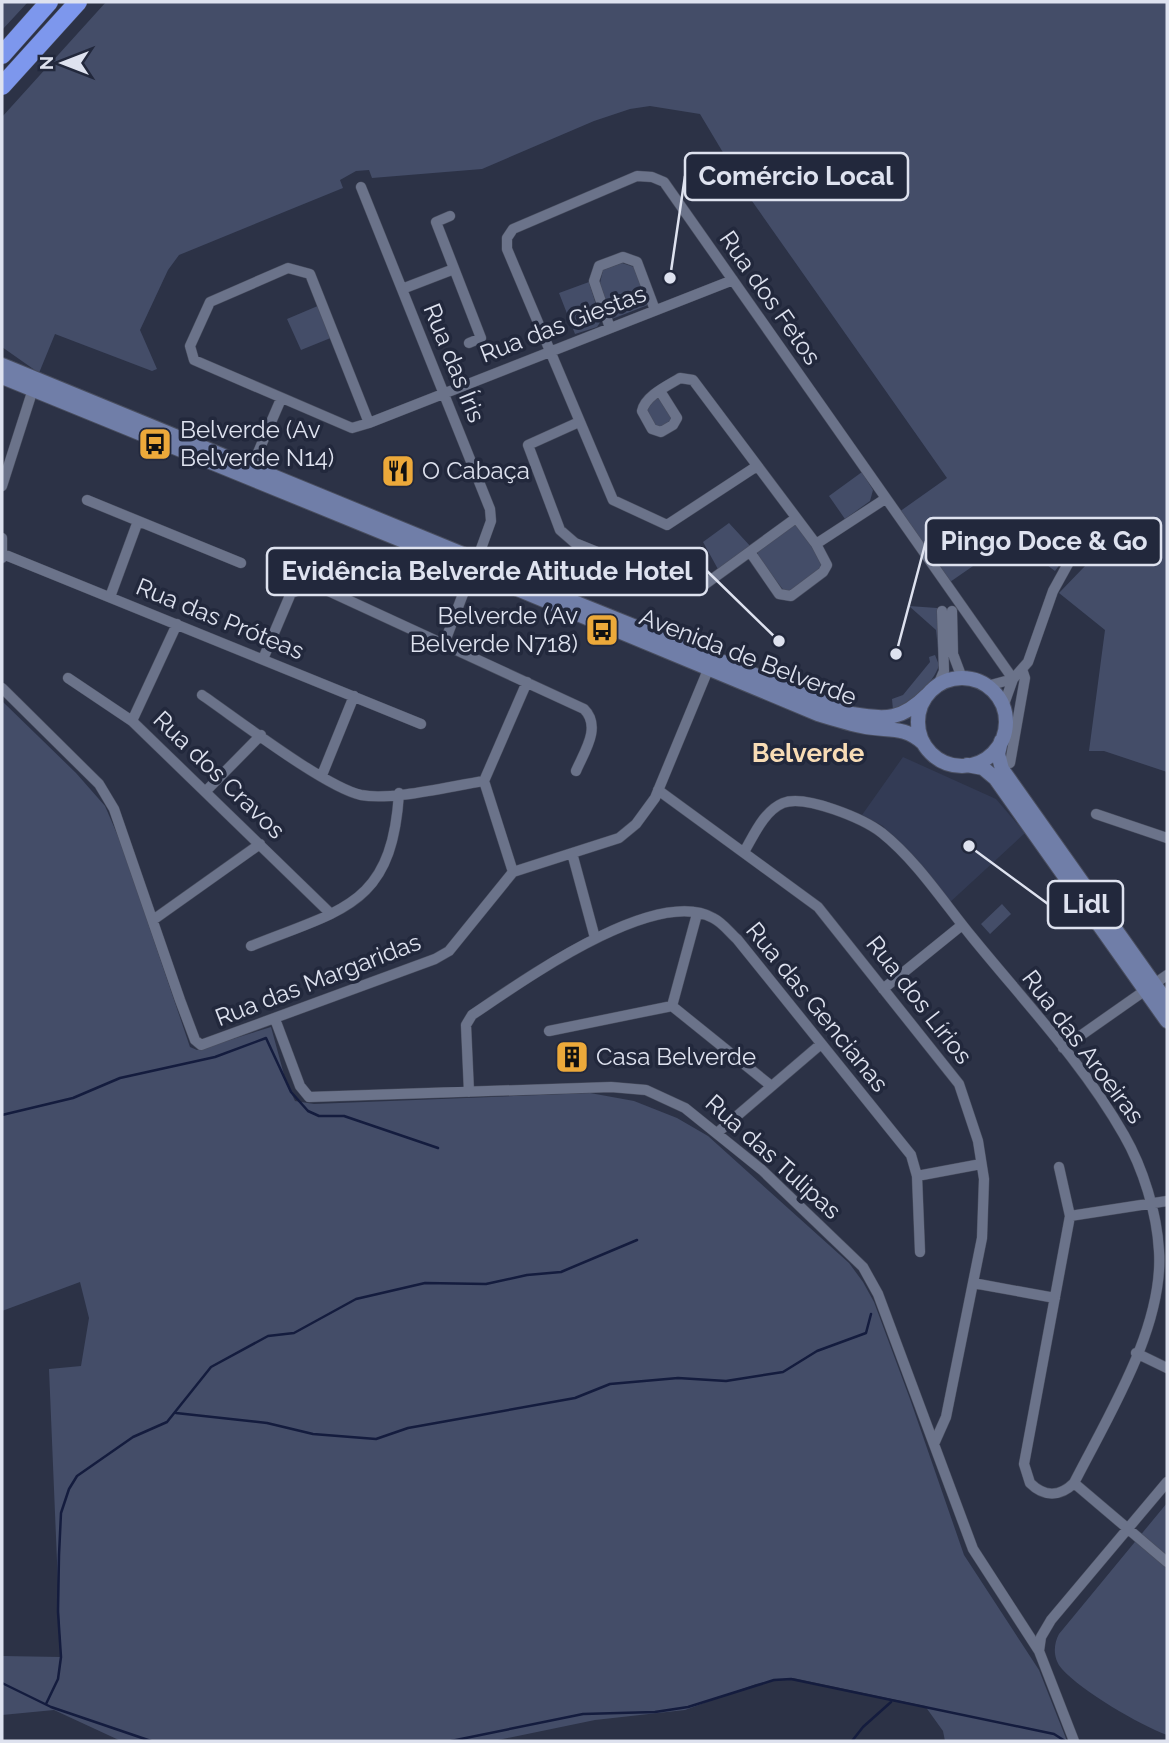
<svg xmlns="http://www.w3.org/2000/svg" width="1169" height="1743" font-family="Raleway,sans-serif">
	<rect width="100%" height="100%" fill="#2c3246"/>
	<path fill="#333b55" d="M 903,757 L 996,799 L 1025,833 L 948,904 L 883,826 L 862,815 Z"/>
	<path fill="#444d68" d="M 2,2 L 28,2 L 2,30 Z
		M 106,2 L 1167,2 L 1167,772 L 1104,751 L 1089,751 L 1105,630 L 1059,593 L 1111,539 L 1093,519 L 1055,571 L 1012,539 L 950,582 L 899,512 L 947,478 L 752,201 L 700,114 L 650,106 L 630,109 L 594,121 L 482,169 L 372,178 L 369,170 L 356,171 L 340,180 L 343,188 L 179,255 L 168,270 L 140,330 L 157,369 L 152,371 L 55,334 L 39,373 L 2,347 L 2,117 Z
		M 622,263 L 634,267 L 648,305 L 612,319 L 600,283 L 603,270 Z
		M 589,282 L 601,321 L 597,327 L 575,334 L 559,293 Z
		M 320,305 L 333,337 L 301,350 L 287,319 Z
		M 659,395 L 673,420 L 657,430 L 645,414 L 646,403 Z
		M 862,472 L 873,490 L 870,501 L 845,519 L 829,496 Z
		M 729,523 L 751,547 L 719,571 L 703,542 Z
		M 791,525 L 797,525 L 822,562 C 819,575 798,589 785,592 L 758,557 L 758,552 Z
		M 909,606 L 937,608 L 938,649 L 936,630 Z
		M 935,655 L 939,665 C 933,685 911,701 893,710 L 892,699 L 903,695 L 930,662 L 929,657 Z
		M 2,701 L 76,773 L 105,806 L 121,843 L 190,1047 L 197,1050 L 271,1027 L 286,1082 L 295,1101 L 314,1104 L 590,1093 L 634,1101 L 677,1118 L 708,1136 L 849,1263 L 863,1282 L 874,1302 L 910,1399 L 964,1555 L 1039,1670 L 1067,1741 L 945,1741 L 943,1731 L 925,1706 L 793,1678 L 756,1684 L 685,1710 L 595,1720 L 493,1741 L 121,1741 L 54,1710 L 2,1715 L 2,1656 L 61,1657 L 49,1369 L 81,1366 L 89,1318 L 80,1282 L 2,1311 Z
		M 1002,904 L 1011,914 L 990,934 L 981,924 Z
		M 1167,1503 L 1167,1735 C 1138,1724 1083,1692 1062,1669 C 1053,1659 1053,1645 1059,1634 Z"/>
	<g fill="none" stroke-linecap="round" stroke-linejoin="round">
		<path stroke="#141c3e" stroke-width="2.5" d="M 2,1115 L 73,1098 L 120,1078 L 215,1057 L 266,1038 L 291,1092 L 308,1111 L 319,1116 L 344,1116 L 438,1148
			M 176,1413 L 267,1423 L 313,1434 L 376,1439 L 408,1428 L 575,1398 L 610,1384 L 678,1378 L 726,1381 L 783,1372 L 817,1351 L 866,1333 L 871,1314
			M 2,1683 L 51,1707 L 151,1741
			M 46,1704 L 58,1679 L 61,1657 L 58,1612 L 59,1555 L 61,1513 L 69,1489 L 77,1476 L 133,1437 L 167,1422 L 211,1367 L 268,1336 L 294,1333 L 356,1299 L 425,1283 L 486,1284 L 527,1275 L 561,1272 L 637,1240
			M 451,1741 L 583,1714 L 655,1712 L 688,1707 L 774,1680 L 791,1679 L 1054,1734 L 1065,1741
			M 852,1741 L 863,1727 L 891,1702"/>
		<defs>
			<path id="minor" d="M 361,187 L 490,509 L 491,521 L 478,557
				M 450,216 L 436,222 L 481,338 L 469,343
				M 402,289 L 454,269
				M 610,328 L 594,281 L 599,266 L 623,257 L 637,262 L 655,310
				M 660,391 L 677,418 L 673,425 L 661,432 L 652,429 L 642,411 C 645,396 667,386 680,378 L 693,380 L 816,544 L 827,565 L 823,572 L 791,596 L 779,594 L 750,552
				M 579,422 L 528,445 L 560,530 L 575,543 L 691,590 L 700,588 L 796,518
				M 369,423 L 310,274 L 288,268 L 210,302 L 190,346 L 194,360 L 352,428 L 369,423 L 733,280
				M 757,466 L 667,525 L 613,500 L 507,249 L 507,238 L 513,229 L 637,176 L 652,177 L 664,182 L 1013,679
				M 250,471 L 281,399
				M 2,486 L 34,386
				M 87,500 L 241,563
				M 2,538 L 2,558
				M 816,544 L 885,499
				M 3,554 L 421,724
				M 110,597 L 138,521
				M 952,611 L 953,654 L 962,678
				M 444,644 L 471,573
				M 263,659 L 291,593 L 307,587 L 324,589 L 584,709 C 602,727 584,752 576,771
				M 68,678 L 132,721 L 331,914
				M 938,685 L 944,671 L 942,611
				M 987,686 L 1013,679
				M 2,688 L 99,784 L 114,809 L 180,1000 L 195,1040 L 201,1045 L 435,959 L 449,951 L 513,872 L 619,838 L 636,824 L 655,798 L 710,665
				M 202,695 C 237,719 325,787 361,795 C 392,801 451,786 484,781
				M 1003,707 L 1013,679 L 1028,662 L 1053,591 L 1074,553 L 1100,532
				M 132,721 L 177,624
				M 1010,763 L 1025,678 L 1022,669
				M 322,775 L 354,696
				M 658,790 L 818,907 L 959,1084 L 978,1141 L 984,1179 L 982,1238 L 946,1417 L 934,1444
				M 206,791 L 261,735
				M 1096,814 L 1167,838
				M 744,852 C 754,835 764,811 783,803 C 805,794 864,819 882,833 C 917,861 944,903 972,937 C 1024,1001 1083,1063 1124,1135 C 1143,1168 1157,1213 1159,1251 C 1164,1327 1108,1416 1074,1483 C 1060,1497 1044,1497 1030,1483 L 1024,1464 L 1070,1216 L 1059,1167
				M 572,853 L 595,938
				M 513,872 L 484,781 L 527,682
				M 153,920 L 260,844
				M 251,946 C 343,909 392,906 399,793
				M 883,989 L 962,925
				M 672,1006 L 697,914
				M 275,1019 L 300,1086 L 309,1097 L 611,1087 L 646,1090 L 685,1108 L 762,1170 L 863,1267 L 878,1294 L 973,1549 L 1039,1651 L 1074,1741
				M 549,1031 L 672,1006 L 770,1085
				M 1063,1048 L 1167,975
				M 469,1092 L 466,1025 L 472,1015 C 520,983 655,885 713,918 C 722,922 730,933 737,939 L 911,1155 L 917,1176 L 920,1252
				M 717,1133 L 821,1044
				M 917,1176 L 981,1164
				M 1070,1216 L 1167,1201
				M 973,1283 L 1055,1298
				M 1136,1353 L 1167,1368
				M 1074,1483 L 1167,1562
				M 1039,1651 L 1041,1637 L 1051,1620 L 1167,1482"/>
			<path id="secondary" d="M 2,365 L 470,557 L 477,556 L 492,569 L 852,714 C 886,720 902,720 927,695
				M 2,377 L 465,566 L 470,573 L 479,573 L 818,714 C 834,719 850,724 866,727 C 889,731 905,726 923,743
				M918 722a44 44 0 1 1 88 0a44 44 0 1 1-88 0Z
				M 1001,741 L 998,754 L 1002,769 L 1167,1002
				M 967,765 L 983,768 L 995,778 L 1167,1021"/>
			<path id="motorway" d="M 2,55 L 49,2
				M 2,86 L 78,2"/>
		</defs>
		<use href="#minor" stroke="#494e5f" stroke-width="11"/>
		<use href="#secondary" stroke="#494e5f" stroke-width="16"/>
		<use href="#motorway" stroke="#494e5f" stroke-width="19"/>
		<use href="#minor" stroke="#6b738a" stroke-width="10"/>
		<use href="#secondary" stroke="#707ea8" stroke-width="14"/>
		<use href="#motorway" stroke="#7d97ed" stroke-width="18"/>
	</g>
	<defs>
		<symbol id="bus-square" viewBox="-11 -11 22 22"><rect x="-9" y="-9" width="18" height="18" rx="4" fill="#eca93a" stroke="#22283c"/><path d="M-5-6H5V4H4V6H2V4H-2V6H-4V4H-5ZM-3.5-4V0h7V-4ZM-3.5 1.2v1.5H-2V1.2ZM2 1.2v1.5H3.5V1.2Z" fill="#111"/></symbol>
		<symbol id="restaurant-square" viewBox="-11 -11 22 22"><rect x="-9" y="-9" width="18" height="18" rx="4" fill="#eca93a" stroke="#22283c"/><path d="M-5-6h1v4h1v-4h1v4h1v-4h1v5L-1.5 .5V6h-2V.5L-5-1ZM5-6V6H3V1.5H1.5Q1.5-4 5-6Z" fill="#111"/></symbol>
		<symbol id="building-square" viewBox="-11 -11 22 22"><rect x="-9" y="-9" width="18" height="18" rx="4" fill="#eca93a" stroke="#22283c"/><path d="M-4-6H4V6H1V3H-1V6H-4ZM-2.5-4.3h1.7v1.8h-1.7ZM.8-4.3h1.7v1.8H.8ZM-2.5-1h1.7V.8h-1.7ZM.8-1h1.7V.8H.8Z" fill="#111"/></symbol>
	</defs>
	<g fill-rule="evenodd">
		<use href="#bus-square" x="136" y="425" width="38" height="38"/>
		<use href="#restaurant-square" x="379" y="452" width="38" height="38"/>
		<use href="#bus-square" x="583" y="611" width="38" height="38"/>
		<use href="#building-square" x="553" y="1038" width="38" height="38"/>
	</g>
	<g text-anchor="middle" stroke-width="7" stroke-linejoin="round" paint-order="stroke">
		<g font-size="24" fill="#dee2ef" stroke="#22283c">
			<text transform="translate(770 298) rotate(55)" y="8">Rua dos Fetos</text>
			<text transform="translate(563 324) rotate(-21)" y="8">Rua das Giestas</text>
			<text transform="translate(454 363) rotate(68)" y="8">Rua das Íris</text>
			<text transform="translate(220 619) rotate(22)" y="8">Rua das Próteas</text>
			<text transform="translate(748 657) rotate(21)" y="8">Avenida de Belverde</text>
			<text transform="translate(219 775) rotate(44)" y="8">Rua dos Cravos</text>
			<text transform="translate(318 980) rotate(-21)" y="8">Rua das Margaridas</text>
			<text transform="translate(919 1000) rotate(52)" y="8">Rua dos Lírios</text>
			<text transform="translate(817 1007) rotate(51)" y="8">Rua das Gencianas</text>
			<text transform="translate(1083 1047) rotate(53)" y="8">Rua das Aroeiras</text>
			<text transform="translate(773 1157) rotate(42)" y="8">Rua das Tulipas</text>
		</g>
		<g font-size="24" fill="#dee2ef" stroke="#22283c" text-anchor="start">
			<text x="180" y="438">Belverde (Av<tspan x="180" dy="28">Belverde N14)</tspan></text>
			<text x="422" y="479">O Cabaça</text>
			<text x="578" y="624" text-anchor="end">Belverde (Av<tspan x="578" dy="28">Belverde N718)</tspan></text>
			<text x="596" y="1065">Casa Belverde</text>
		</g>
		<g font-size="26" font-weight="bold" fill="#f8dcb5" stroke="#22283c">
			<text x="808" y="762">Belverde</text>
		</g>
	</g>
	<path fill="none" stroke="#dee2ef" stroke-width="2.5" d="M670 278L685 176M896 654L926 541M779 641L707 571M969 846L1048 904"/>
	<g fill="#dee2ef" stroke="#22283c" stroke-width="2.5">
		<circle cx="670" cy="278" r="7"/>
		<circle cx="896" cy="654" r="7"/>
		<circle cx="779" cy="641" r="7"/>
		<circle cx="969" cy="846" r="7"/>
	</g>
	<g fill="#22283c" stroke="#dee2ef" stroke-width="2.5">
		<rect x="685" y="153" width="223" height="47" rx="7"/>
		<rect x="926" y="518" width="235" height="47" rx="7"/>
		<rect x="267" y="548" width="440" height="47" rx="7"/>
		<rect x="1048" y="881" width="75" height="47" rx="7"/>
	</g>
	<g font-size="26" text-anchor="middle" font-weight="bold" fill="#dee2ef">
		<text x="796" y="185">Comércio Local</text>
		<text x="1044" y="550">Pingo Doce &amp; Go</text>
		<text x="487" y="580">Evidência Belverde Atitude Hotel</text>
		<text x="1086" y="913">Lidl</text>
	</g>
	<rect width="1169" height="1743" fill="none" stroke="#dee2ef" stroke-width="7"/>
	<g transform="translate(63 63) rotate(270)" stroke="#22283c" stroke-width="5" paint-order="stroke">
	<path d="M0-5L12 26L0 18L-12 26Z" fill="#dee2ef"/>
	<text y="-10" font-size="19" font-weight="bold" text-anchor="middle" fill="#dee2ef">N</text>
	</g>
</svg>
